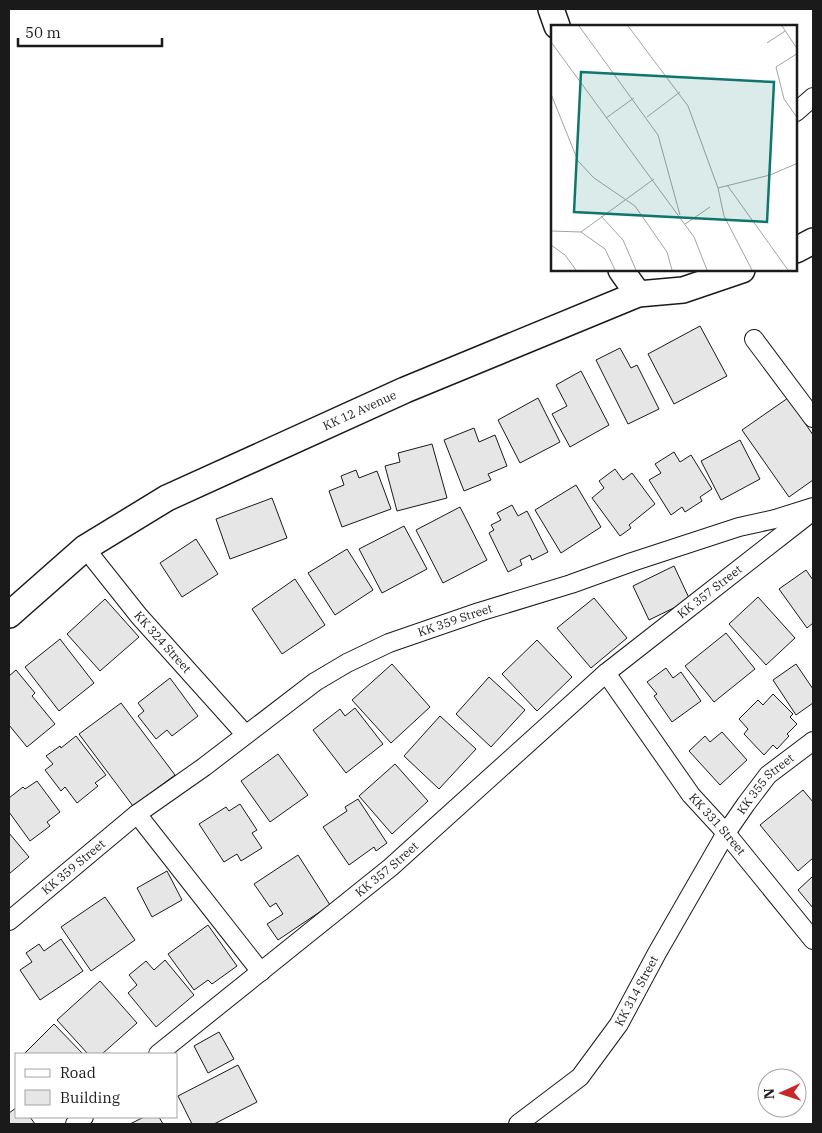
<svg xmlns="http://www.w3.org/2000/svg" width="822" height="1133" font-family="'IBM Plex Serif',serif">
	<rect width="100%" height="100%" fill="#fff"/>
	<path fill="#e6e6e6" stroke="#1a1a1a" d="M 700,326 L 727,376 L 674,404 L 648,354 Z
		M 620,348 L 631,368 L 637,365 L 659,409 L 628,424 L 596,360 Z
		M 581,371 L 609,425 L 570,447 L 552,414 L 567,406 L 556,385 Z
		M 538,398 L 560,442 L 520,463 L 498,420 Z
		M 788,398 L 813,435 L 813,480 L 789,497 L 742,430 Z
		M 474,428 L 479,442 L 495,435 L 507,466 L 488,474 L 491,480 L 464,491 L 444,440 Z
		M 740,440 L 760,479 L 721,500 L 701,461 Z
		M 432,444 L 447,498 L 397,511 L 385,466 L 400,462 L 398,453 Z
		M 674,452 L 680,462 L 691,455 L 712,489 L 700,497 L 702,501 L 685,512 L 682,507 L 671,515 L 649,480 L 661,473 L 655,464 Z
		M 615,469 L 623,480 L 632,473 L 655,504 L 629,525 L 631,528 L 620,536 L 592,498 L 604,488 L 599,481 Z
		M 356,470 L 359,478 L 377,471 L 391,509 L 342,527 L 329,491 L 344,485 L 341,476 Z
		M 576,485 L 601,527 L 561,553 L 535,510 Z
		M 272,498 L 287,538 L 230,559 L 216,519 Z
		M 512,505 L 518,516 L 527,511 L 548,552 L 532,560 L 530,555 L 520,560 L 522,565 L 508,572 L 489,533 L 494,530 L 491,525 L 501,520 L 497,513 Z
		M 460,507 L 487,560 L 443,583 L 416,530 Z
		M 404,526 L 427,569 L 382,593 L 359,549 Z
		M 196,539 L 218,574 L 182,597 L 160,563 Z
		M 347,549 L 373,590 L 335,615 L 308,573 Z
		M 674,566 L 690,600 L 649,620 L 633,586 Z
		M 806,570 L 813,580 L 813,623 L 807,628 L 779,589 Z
		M 295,579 L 325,625 L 282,654 L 252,609 Z
		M 758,597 L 795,638 L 766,665 L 729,624 Z
		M 594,598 L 627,638 L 591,668 L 557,628 Z
		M 105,599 L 139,637 L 100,671 L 67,634 Z
		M 726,633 L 755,669 L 714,702 L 685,666 Z
		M 60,639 L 94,683 L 59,711 L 25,667 Z
		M 537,640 L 572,677 L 537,711 L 502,674 Z
		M 392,664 L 430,707 L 391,743 L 352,700 Z
		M 796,664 L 813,689 L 813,703 L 796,715 L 773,680 Z
		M 666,668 L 673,678 L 681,672 L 701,701 L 672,722 L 654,696 L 657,694 L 647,682 Z
		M 16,670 L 35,693 L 32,696 L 55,724 L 27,747 L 9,725 L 9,676 Z
		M 489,677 L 525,710 L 491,747 L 456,714 Z
		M 170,678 L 198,716 L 172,736 L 167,730 L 156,739 L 138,716 L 144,711 L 138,703 Z
		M 773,694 L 793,714 L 790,717 L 797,724 L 787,734 L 789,736 L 777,749 L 773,745 L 764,755 L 744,734 L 748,729 L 739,719 L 758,700 L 763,705 Z
		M 121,703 L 175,775 L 133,806 L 79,734 Z
		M 355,708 L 383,744 L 346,773 L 313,730 L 340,709 L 345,716 Z
		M 440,716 L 476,749 L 439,789 L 404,756 Z
		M 722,732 L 747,760 L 720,785 L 689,751 L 705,736 L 710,742 Z
		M 76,736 L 106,775 L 95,783 L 98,786 L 77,803 L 65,787 L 61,791 L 45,770 L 53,764 L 46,756 L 60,746 L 61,748 Z
		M 278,754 L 308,795 L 270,822 L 241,781 Z
		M 395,764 L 428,801 L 392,834 L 359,796 Z
		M 37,781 L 60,812 L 47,822 L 50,826 L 30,841 L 9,812 L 9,798 L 23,787 L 25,789 Z
		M 803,790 L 813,802 L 813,858 L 798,871 L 760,825 Z
		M 358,799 L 387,843 L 376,851 L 374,847 L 349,865 L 323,827 L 347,811 L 345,807 Z
		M 240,804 L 257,830 L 252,833 L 262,848 L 241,861 L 237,854 L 224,862 L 199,824 L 226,807 L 229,811 Z
		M 9,833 L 29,857 L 9,874 Z
		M 298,855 L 330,905 L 278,940 L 267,924 L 283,914 L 276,903 L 270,907 L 254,884 Z
		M 167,871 L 182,900 L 152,917 L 137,888 Z
		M 813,876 L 813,908 L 798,890 Z
		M 105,897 L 135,940 L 91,971 L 61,927 Z
		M 208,925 L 237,966 L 212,984 L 208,980 L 194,990 L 168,954 Z
		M 61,939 L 83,971 L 40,1000 L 20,970 L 32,962 L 26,953 L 39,944 L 44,951 Z
		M 165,960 L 194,995 L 156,1027 L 128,993 L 137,985 L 129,975 L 146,961 L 154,970 Z
		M 100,981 L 137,1023 L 102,1054 L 88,1054 L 57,1020 Z
		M 54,1024 L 83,1054 L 24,1054 Z
		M 219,1032 L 234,1059 L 208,1073 L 194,1046 Z
		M 238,1065 L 257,1102 L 214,1124 L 192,1124 L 178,1096 Z
		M 16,1108 L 16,1117 L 30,1117 L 35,1124 L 9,1124 L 9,1113 Z
		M 144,1117 L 159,1117 L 163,1124 L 130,1124 Z"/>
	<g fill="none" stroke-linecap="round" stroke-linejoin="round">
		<defs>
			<g id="minor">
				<path d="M 796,112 L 813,97"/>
				<path d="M 754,339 L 813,418"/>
				<path id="s1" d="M 85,548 L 139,616 L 245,734"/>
				<path id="s2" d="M 606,673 L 691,795 L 726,833 L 813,940"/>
				<path d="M 137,814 L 261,972"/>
				<path id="s3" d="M 9,921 L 137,814 L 204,767 L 315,682 L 347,663 L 389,643 L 479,612 L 571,584 L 632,562 L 739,527 L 775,519 L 813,507"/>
				<path id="s4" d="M 158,1054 L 391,867 L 606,673 L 813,511"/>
				<path d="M 75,1124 L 84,1117"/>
				<path id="s5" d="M 518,1124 L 580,1077 L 619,1024 L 657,953 L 726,833 L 746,804 L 768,775 L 813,741"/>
			</g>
			<g id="secondary">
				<path d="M 551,9 L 557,26"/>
				<path d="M 796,250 L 813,241"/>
				<path d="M 621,270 L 638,294"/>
				<path id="s6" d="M 9,615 L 85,548 L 167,498 L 405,390 L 638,294 L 683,290 L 742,270"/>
			</g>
		</defs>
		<use href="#minor" stroke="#1a1a1a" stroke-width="20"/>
		<use href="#secondary" stroke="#1a1a1a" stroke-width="28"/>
		<use href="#minor" stroke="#fff" stroke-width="18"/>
		<use href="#secondary" stroke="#fff" stroke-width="25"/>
	</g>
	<g text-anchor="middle" stroke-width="4" stroke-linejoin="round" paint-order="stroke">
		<g font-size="12" fill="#1a1a1a" stroke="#fff">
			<text dy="4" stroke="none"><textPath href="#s6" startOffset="409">KK 12 Avenue</textPath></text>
			<text dy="4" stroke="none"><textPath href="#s4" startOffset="720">KK 357 Street</textPath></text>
			<text dy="4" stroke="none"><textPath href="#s3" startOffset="542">KK 359 Street</textPath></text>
			<text dy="4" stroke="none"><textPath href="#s1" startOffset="122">KK 324 Street</textPath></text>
			<text dy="4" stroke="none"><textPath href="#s5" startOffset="426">KK 355 Street</textPath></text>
			<text dy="4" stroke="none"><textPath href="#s2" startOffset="188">KK 331 Street</textPath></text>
			<text dy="4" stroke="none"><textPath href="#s3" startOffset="84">KK 359 Street</textPath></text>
			<text dy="4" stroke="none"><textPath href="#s4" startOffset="294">KK 357 Street</textPath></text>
			<text dy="4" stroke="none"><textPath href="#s5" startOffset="181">KK 314 Street</textPath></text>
		</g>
	</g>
	<g transform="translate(551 25)">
		<rect width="246" height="246" fill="#fff"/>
		<path fill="none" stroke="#a3a3a3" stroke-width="1" d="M 28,1 L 107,110 L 129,190M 77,1 L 137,81 L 167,163 L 173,191 L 201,245M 231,1 L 247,25M 0,17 L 143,212 L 156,245M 216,18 L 234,6M 0,69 L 27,136 L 43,153 L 84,181 L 116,227 L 121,245M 245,91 L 233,74 L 225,42 L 247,28M 96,92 L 129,67M 55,93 L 83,73M 176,160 L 237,245M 167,163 L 219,150 L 247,138M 50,191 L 72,215 L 85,245M 134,199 L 159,182M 0,206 L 30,207 L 103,154M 30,207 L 54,224 L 64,245M 0,220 L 14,230 L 25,245"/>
		<path fill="#0f766e" fill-opacity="0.15" stroke="#0f766e" stroke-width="2.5" d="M 30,47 L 223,57 L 216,197 L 23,187 Z"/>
		<rect width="246" height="246" fill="none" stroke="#1a1a1a" stroke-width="2.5"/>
	</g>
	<rect width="822" height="1133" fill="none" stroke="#1a1a1a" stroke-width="20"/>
	<rect x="15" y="1053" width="162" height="65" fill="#ffffff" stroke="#a3a3a3"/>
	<rect x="25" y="1069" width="25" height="8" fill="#ffffff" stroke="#a3a3a3"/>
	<text x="60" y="1078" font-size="15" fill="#1a1a1a">Road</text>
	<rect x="25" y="1090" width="25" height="15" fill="#e6e6e6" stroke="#a3a3a3"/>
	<text x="60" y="1103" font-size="15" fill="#1a1a1a">Building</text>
	<g transform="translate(782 1093) rotate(267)"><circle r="24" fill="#ffffff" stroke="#a3a3a3"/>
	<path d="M0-4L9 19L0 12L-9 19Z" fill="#c62828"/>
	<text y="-8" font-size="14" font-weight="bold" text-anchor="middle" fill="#1a1a1a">N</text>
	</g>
	<path d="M18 38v8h144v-8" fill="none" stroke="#1a1a1a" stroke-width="2.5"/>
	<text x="25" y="38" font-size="15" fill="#1a1a1a" stroke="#ffffff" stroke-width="4" paint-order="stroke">50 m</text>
</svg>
